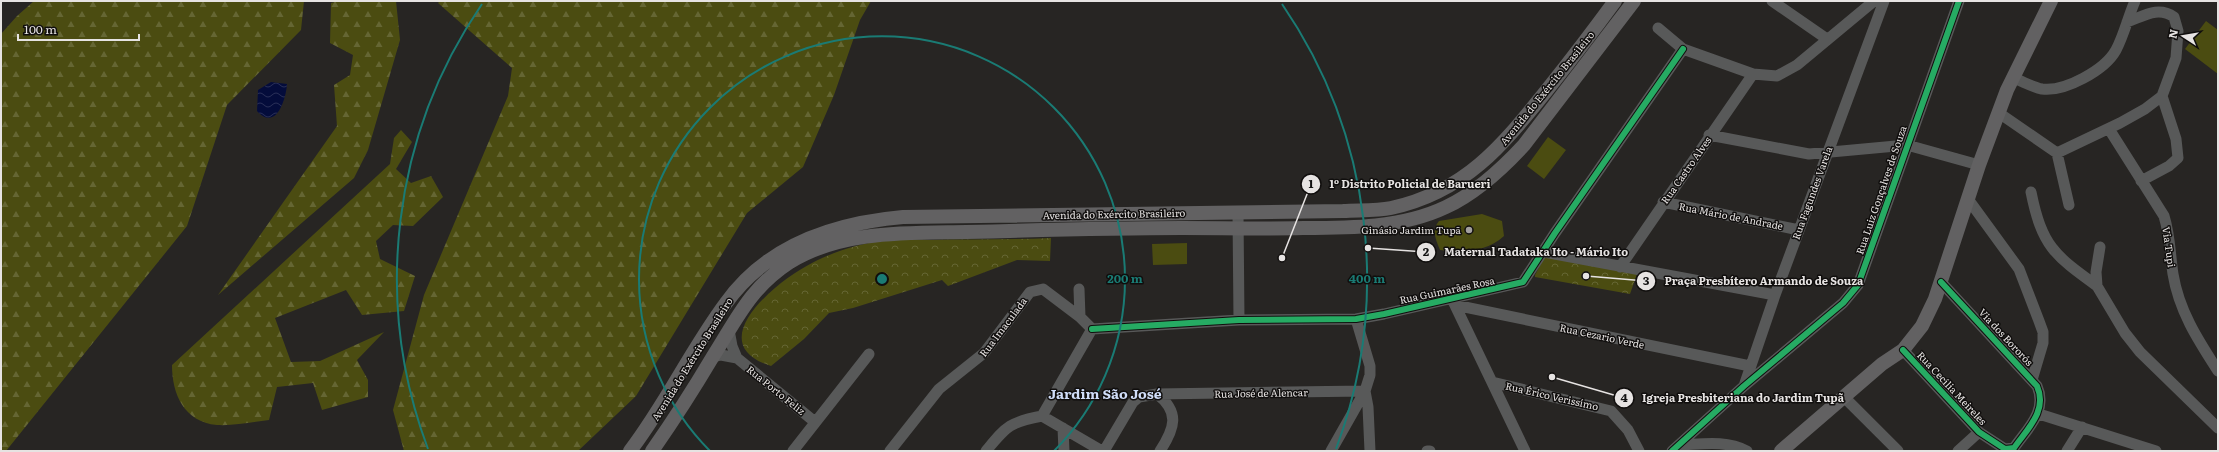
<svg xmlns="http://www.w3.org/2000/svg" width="2219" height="452" font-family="Literata,serif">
	<defs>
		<pattern id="forest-firs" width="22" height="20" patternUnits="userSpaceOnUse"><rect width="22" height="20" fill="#4b4c11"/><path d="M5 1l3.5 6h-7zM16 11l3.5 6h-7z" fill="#656633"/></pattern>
		<pattern id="park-crowns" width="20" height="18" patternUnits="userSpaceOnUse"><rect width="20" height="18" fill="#4b4c11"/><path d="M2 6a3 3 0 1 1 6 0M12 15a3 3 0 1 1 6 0" fill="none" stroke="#656633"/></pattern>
		<pattern id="water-waves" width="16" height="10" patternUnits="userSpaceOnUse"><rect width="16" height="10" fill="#040c3b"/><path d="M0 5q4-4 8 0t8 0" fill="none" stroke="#292f57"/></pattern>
	</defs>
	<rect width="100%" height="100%" fill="#272523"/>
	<path fill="url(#forest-firs)" d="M 34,1 L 304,1 L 301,30 L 227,105 L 187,226 L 6,451 L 1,451 L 1,34 L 17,16 Z
		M 338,1 L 396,1 L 400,40 L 368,150 L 354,178 L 218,295 L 337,126 L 334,85 L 350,75 L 353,55 L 330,43 L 331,3 Z
		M 440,1 L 871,1 L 860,20 L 834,95 L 803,167 L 747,213 L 636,396 L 578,451 L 404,451 L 393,410 L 424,295 L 508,96 L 512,68 L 438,3 Z
		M 401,130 L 412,142 L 396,169 L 411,183 L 431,176 L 443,197 L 413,226 L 393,225 L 376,241 L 380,259 L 415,276 L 404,311 L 362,315 L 346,290 L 275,318 L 291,362 L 320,361 L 384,332 L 357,360 L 368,380 L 368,397 L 322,410 L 313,383 L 277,387 L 269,420 C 252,422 233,426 217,425 C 184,422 172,394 172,365 L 390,164 L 394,138 Z"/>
	<path fill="url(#park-crowns)" d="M 1051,238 L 1050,261 L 1017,260 L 948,286 L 942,280 L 853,308 L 829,313 L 804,339 L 771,366 C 699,343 778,280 812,263 C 833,252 859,244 881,241 C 897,238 914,240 930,240 C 970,239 1011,240 1051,238 Z
		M 1550,256 L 1637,274 L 1630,294 L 1535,277 L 1535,275 L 1544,258 Z"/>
	<path fill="#4b4c11" d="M 2206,21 L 2218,30 L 2218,74 L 2185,49 Z
		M 1548,137 L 1566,150 L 1544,179 L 1527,166 Z
		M 1482,214 L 1502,221 L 1504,236 C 1487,252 1462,253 1440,250 C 1436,240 1431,230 1439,221 Z
		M 1187,243 L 1187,264 L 1153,265 L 1152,244 Z"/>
	<path fill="url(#water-waves)" d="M 271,82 L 287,84 C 286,99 276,132 257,111 L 258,90 Z"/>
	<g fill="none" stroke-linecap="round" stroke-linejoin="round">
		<path stroke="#585959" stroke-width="11" d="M 1772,1 L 1827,39
			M 1658,28 L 1683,49 L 1753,74 L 1777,76 L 1797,65 L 1874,1
			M 2013,78 C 2022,81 2032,87 2042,89 C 2065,92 2105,70 2116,50 C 2124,35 2128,17 2135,1
			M 1999,113 L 2057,153 L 2069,205
			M 2109,129 L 2164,216 C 2170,235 2170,254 2173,274 C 2179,311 2198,340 2218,371
			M 1709,135 L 1809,154 L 1907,145 L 1979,165
			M 2057,153 L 2120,123 L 2145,109 L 2162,96 L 2176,58 L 2178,31 L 2174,17 C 2158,6 2144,16 2127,22
			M 2141,181 L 2169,166 L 2178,158 L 2176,139 L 2162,96
			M 2031,192 C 2042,246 2054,255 2097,286
			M 1968,199 L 2019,269 L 2039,321 L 2043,332 L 2043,343 L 2032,380
			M 1663,202 L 1799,230
			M 1238,213 L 1239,320
			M 2100,247 L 2096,272 L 2097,286 L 2125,333 L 2140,352 L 2218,428
			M 1544,252 L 1775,295
			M 1620,267 L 1753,74
			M 1079,289 L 1080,317
			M 1453,301 L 1525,451
			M 1455,305 L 1750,366
			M 1356,319 L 1370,366 L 1370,375 L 1365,391 L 1368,407 L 1370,451
			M 1092,329 L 1239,320 L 1356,319 L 1384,314 L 1523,282 L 1555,233 L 1683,49
			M 729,330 L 732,346 L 737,358
			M 1903,350 L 1979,432 L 2005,449 L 2014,448 C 2027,429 2048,411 2037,386 L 1941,282
			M 713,357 L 721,355 L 737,358 L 815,422
			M 1492,382 L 1611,411 L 1628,430 L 1639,451
			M 1744,386 L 1775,295 L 1884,1
			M 1157,394 L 1365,391
			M 1844,397 L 1898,451
			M 2039,414 L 2156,451
			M 1042,416 L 1092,329
			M 1042,416 L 1102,451
			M 1063,428 L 1064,451
			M 1681,445 C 1703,444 1726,440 1747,451
			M 793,451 L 869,354
			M 890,451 L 939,389 L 984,353 L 1030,292 L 1043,289 L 1080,317 L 1092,329
			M 986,451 C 1006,427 1009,422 1042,416
			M 1104,451 L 1133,402 L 1139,397 L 1157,394 C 1180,412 1175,428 1160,451
			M 1331,451 L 1365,391
			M 1427,451 L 1430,451
			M 1672,451 L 1744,386 L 1843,303 L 1858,285 L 1959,1
			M 1958,451 L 1979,432
			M 2067,451 L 2082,427"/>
		<path stroke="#626162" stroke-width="14" d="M 630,451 C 666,404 691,350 726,303 C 768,244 835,223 903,217 L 1343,211 C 1358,210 1376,211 1391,208 C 1465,192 1502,146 1547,90 C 1570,61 1593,31 1615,1
			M 652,451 C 673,421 693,390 712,358 C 737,319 749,289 790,262 C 842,230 908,233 966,232 C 1038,230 1110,228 1182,228 C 1222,228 1263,229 1303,228 C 1350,228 1402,228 1446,207 C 1476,193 1501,170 1524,145 L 1634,1
			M 1781,451 L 1882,364 L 1903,350 L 1922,326 L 1935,299 L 1979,165 L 2007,90 L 2051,1"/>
		<defs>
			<path id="cycleway" d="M 1092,329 L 1239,320 L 1356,319 L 1384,314 L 1523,282 L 1555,233 L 1683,49
				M 1903,350 L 1979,432 L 2005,449 L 2014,448 C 2027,429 2048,411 2037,386 L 1941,282
				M 1672,451 L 1744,386 L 1843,303 L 1858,285 L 1959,1"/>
		</defs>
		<use href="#cycleway" stroke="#100e0d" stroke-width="8"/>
		<use href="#cycleway" stroke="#26ab63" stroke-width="6"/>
	</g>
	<g fill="none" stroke="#1a7b74" stroke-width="2">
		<path d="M710 451A243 243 0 1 1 1054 451"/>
		<path d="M428 449A485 485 0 0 1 482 4M1282 4A485 485 0 0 1 1336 449"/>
	</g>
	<circle fill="#a3a09f" stroke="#100e0d" stroke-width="1.5" cx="1469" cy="230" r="4"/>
	<g text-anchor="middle" stroke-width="3" stroke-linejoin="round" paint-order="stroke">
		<g font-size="10" fill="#e6e3e2" stroke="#100e0d">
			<text transform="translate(1547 88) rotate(-51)" y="4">Avenida do Exército Brasileiro</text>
			<text transform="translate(1686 170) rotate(-55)" y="4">Rua Castro Alves</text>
			<text transform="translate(1881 190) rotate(-71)" y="4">Rua Luiz Gonçalves de Souza</text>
			<text transform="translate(1812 193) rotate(-70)" y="4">Rua Fagundes Varela</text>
			<text transform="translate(1114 214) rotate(-1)" y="4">Avenida do Exército Brasileiro</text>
			<text transform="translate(1731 216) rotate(11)" y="4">Rua Mário de Andrade</text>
			<text transform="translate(2169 247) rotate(82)" y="4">Via Tupi</text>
			<text transform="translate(1447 290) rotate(-12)" y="4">Rua Guimarães Rosa</text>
			<text transform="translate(1003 327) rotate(-53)" y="4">Rua Imaculada</text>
			<text transform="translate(1602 336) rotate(12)" y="4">Rua Cezario Verde</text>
			<text transform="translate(2006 337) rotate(47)" y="4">Via dos Bororós</text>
			<text transform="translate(692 359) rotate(-58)" y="4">Avenida do Exército Brasileiro</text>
			<text transform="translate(1952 388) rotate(47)" y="4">Rua Cecília Meireles</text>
			<text transform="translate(776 390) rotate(39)" y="4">Rua Porto Feliz</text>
			<text transform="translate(1261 393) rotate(-1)" y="4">Rua José de Alencar</text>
			<text transform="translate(1552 396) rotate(13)" y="4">Rua Érico Verissímo</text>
		</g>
		<g font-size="10" fill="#e6e3e2" stroke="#100e0d" text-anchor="end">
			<text x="1461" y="234">Ginásio Jardim Tupã</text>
		</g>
		<g font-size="14" font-weight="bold" fill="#d1def9" stroke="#100e0d">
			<text x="1105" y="399">Jardim São José</text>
		</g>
	</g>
	<circle cx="882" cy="279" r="6" fill="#1a7b74" stroke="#100e0d" stroke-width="2"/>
	<g font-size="12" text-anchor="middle" font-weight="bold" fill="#1a7b74" stroke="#100e0d" stroke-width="3" stroke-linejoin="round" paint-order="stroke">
		<text x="1125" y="283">200 m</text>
		<text x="1367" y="283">400 m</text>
	</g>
	<path fill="none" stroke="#e6e3e2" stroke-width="1.5" d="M1282 258L1311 184M1368 248L1426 252M1586 276L1646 281M1552 377L1624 398"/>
	<g fill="#e6e3e2" stroke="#100e0d" stroke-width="1.5">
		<circle cx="1282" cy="258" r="4"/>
		<circle cx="1368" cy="248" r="4"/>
		<circle cx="1586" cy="276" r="4"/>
		<circle cx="1552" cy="377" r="4"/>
		<circle cx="1311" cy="184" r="10"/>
		<circle cx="1426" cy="252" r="10"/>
		<circle cx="1646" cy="281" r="10"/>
		<circle cx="1624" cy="398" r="10"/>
	</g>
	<g font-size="12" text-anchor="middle" font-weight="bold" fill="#111">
		<text x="1311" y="188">1</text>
		<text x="1426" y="256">2</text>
		<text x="1646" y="285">3</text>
		<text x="1624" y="402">4</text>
	</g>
	<g font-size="11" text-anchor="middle" font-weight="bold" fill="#e6e3e2" stroke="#100e0d" stroke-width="3" stroke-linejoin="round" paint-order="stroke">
		<text x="1410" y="188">1º Distrito Policial de Barueri</text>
		<text x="1536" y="256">Maternal Tadataka Ito - Mário Ito</text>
		<text x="1764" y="285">Praça Presbítero Armando de Souza</text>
		<text x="1743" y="402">Igreja Presbiteriana do Jardim Tupã</text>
	</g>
	<rect width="2219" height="452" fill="none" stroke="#e6e3e2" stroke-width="4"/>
	<g transform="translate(2183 36) rotate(282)" stroke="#100e0d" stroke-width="3" paint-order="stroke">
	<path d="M0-3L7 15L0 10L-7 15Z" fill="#e6e3e2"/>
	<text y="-6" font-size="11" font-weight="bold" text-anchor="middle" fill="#e6e3e2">N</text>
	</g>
	<path d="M18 34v6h121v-6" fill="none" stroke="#e6e3e2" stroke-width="2"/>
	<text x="24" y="34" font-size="12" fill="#e6e3e2" stroke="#100e0d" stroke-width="3" paint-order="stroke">100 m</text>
</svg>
